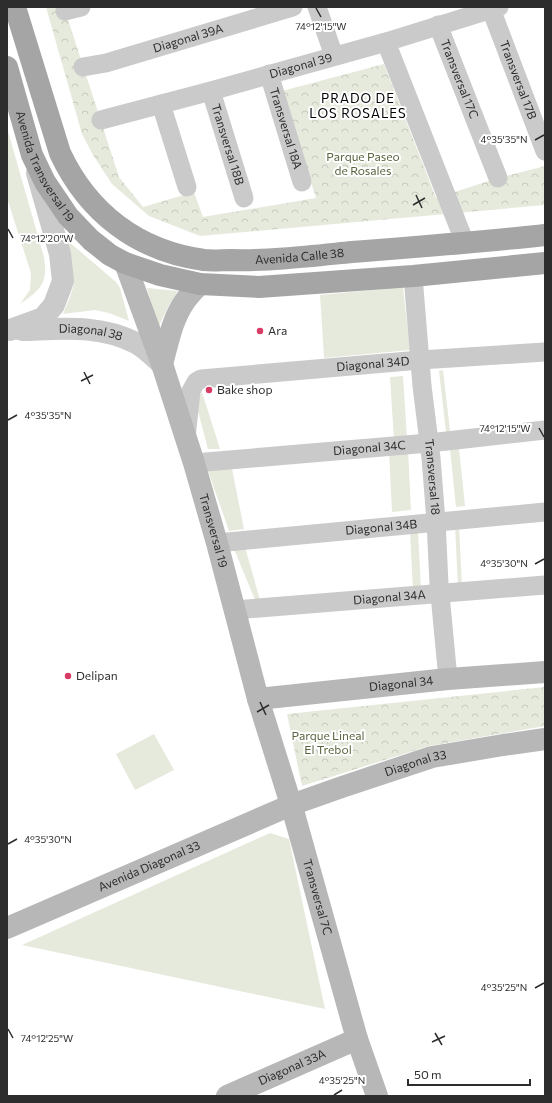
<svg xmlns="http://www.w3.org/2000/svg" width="552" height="1103" font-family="Commissioner,sans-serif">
	<defs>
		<pattern id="park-crowns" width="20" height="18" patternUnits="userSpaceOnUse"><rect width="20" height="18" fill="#e6eadc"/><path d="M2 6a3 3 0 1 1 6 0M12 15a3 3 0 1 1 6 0" fill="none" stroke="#c6c9bd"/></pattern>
	</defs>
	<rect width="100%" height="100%" fill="#fff"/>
	<path fill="#e6eadc" d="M 7,128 L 44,257 C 48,284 41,289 20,304 L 30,290 L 31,273 L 7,198 Z
		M 61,235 L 116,282 L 120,288 L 129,321 L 109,313 L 95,310 L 63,314 L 70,297 L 74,284 Z
		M 403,287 L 410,350 L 324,358 L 320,295 Z
		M 147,288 L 178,291 L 169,305 L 158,328 Z
		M 443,370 L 450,431 L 446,432 L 439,371 Z
		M 403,376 L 407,439 L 394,440 L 390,377 Z
		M 202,392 L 220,449 L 208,449 L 195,400 Z
		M 459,448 L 465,506 L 456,507 L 450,449 Z
		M 408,450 L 411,510 L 392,512 L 389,451 Z
		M 207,468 L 232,469 L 244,529 L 229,531 Z
		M 455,525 L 459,525 L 462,587 L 458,587 Z
		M 410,530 L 418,530 L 421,590 L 413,591 Z
		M 245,547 L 260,600 L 255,600 L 234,549 Z
		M 154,734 L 174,770 L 135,790 L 116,754 Z
		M 270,833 L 289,839 L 325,1009 L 22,945 Z"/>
	<path fill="url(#park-crowns)" d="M 46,7 L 64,7 L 119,177 L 143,207 L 194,192 L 203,217 L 316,198 L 282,91 L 384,64 L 436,198 L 498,178 L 545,166 L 545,205 L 200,236 L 149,216 L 112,184 L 93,155 L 82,134 Z
		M 545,687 L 545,726 L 429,746 L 302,786 L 287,714 Z"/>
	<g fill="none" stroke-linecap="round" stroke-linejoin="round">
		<g stroke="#cacaca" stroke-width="19">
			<path d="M 317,7 L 334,56"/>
			<path id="s1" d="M 491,9 L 545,151"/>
			<path d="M 65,11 L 81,7"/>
			<path id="s2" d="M 438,25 L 498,178"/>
			<path d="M 386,42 L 465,243"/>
			<path id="s3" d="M 83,67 L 106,63 L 293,7"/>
			<path id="s4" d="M 269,74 L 302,182"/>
			<path id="s5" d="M 211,91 L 244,198"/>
			<path d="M 161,104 L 187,187"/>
			<path id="s6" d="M 101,120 L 211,91 L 386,42 L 499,7"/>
			<path id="s7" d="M 413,276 L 422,386 L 431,458 L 436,521 L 439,584 L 448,679"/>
			<path id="s8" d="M 186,438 L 191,391 L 196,382 L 201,379 L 420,360 L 545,352"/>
			<path id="s9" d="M 194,463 L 429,443 L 545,430"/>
			<path id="s10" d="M 217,543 L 545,512"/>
			<path id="s11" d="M 234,610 L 545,585"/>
		</g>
		<g stroke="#cacaca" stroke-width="22">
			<path d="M 10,330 L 43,318 L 54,305 L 63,281 L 60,254 L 37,173"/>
			<path id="s12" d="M 22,330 C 61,329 99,324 136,343 C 145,348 154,357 162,364"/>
		</g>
		<g stroke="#b7b7b7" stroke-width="22">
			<path id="s13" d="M 125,263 L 162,364 L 194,463 L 217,543 L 258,699 L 294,814 L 357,1039 L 377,1096"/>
			<path d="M 162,364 C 168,343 172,319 185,301 C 189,295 195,289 200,284"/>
			<path id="s14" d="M 258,699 L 448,679 L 545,672"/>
			<path id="s15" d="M 7,928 L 291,805 L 342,787 L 432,757 L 503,745 L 545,739"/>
			<path id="s16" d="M 227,1096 L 357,1039"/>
		</g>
		<g stroke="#a5a5a5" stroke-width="22">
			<path id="s17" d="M 15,7 L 60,153 C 88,213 138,251 204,260 C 213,261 222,260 231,260 C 271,261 312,256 352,252 C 416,247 481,242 545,235"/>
			<path id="s18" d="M 7,67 L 32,155 L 45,182 L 68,216 L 91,240 L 110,255 L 125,263 L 160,275 L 200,284 L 259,287 L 413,276 L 545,263"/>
		</g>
	</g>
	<path fill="none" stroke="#2d2d2d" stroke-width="1.5" d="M 316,8 L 321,17M 535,140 L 544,135M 416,195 L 422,208M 413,205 L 425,198M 8,229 L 13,238M 84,372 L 90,384M 81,381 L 93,375M 8,420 L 17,415M 539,428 L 544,437M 535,564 L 544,559M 260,702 L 266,715M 257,712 L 269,705M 8,844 L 17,839M 535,988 L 544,983M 8,1029 L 13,1038M 435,1033 L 442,1045M 432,1042 L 445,1036M 334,1095 L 342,1090"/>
	<g fill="#d73c65" stroke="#fff" stroke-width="1.5">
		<circle cx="260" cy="331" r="4"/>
		<circle cx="209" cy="390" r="4"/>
		<circle cx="68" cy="676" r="4"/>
	</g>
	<g text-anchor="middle" stroke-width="4" stroke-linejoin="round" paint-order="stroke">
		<g font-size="12" fill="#2d2d2d" stroke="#fff">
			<text dy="4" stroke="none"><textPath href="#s3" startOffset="109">Diagonal 39A</textPath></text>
			<text dy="4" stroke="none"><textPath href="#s6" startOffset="207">Diagonal 39</textPath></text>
			<text dy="4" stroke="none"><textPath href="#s2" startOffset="58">Transversal 17C</textPath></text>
			<text dy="4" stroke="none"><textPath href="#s1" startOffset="76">Transversal 17B</textPath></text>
			<text dy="4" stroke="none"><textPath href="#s4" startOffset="57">Transversal 18A</textPath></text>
			<text dy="4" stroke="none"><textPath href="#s5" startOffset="56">Transversal 18B</textPath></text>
			<text dy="4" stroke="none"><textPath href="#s18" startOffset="107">Avenida Transversal 19</textPath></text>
			<text dy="4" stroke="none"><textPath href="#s17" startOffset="436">Avenida Calle 38</textPath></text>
			<text dy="4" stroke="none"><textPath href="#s12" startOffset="69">Diagonal 38</textPath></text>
			<text dy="4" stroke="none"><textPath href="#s8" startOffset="236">Diagonal 34D</textPath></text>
			<text dy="4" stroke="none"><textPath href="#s9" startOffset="176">Diagonal 34C</textPath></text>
			<text dy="4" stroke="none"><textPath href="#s7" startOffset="202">Transversal 18</textPath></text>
			<text dy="4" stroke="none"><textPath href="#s10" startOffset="165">Diagonal 34B</textPath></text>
			<text dy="4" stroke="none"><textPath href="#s13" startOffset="282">Transversal 19</textPath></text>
			<text dy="4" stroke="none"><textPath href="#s11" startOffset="156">Diagonal 34A</textPath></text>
			<text dy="4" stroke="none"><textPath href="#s14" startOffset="144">Diagonal 34</textPath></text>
			<text dy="4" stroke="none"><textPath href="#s15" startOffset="441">Diagonal 33</textPath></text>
			<text dy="4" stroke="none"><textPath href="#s15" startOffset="155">Avenida Diagonal 33</textPath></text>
			<text dy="4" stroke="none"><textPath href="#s13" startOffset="663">Transversal 7C</textPath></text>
			<text dy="4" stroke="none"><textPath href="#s16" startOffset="71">Diagonal 33A</textPath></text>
		</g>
		<g font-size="12" fill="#58653e" stroke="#fff">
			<text x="363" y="161">Parque Paseo<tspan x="363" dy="14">de Rosales</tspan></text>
			<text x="328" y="740">Parque Lineal<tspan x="328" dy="14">El Trebol</tspan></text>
		</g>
		<g font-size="12" fill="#2d2d2d" stroke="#fff" text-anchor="start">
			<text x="268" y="335">Ara</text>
			<text x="217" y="394">Bake shop</text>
			<text x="76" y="680">Delipan</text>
		</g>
		<g font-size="13" letter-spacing="1" fill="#000" stroke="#fff">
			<text x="358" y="103">PRADO DE<tspan x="358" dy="15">LOS ROSALES</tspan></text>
		</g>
	</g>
	<g font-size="10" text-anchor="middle" fill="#2d2d2d" stroke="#fff" stroke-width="4" stroke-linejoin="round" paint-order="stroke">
		<text x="321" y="30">74°12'15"W</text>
		<text x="504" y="143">4°35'35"N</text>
		<text x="47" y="242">74°12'20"W</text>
		<text x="48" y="419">4°35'35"N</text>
		<text x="505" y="432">74°12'15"W</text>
		<text x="504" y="567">4°35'30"N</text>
		<text x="48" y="843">4°35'30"N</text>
		<text x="504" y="991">4°35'25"N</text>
		<text x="47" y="1042">74°12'25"W</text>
		<text x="342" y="1084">4°35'25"N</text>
	</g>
	<rect width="552" height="1103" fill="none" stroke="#2d2d2d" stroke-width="16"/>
	<path d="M408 1079v6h122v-6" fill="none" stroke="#2d2d2d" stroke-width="2"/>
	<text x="414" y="1079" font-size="12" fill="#2d2d2d" stroke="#ffffff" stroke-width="3" paint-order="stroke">50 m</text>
</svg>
